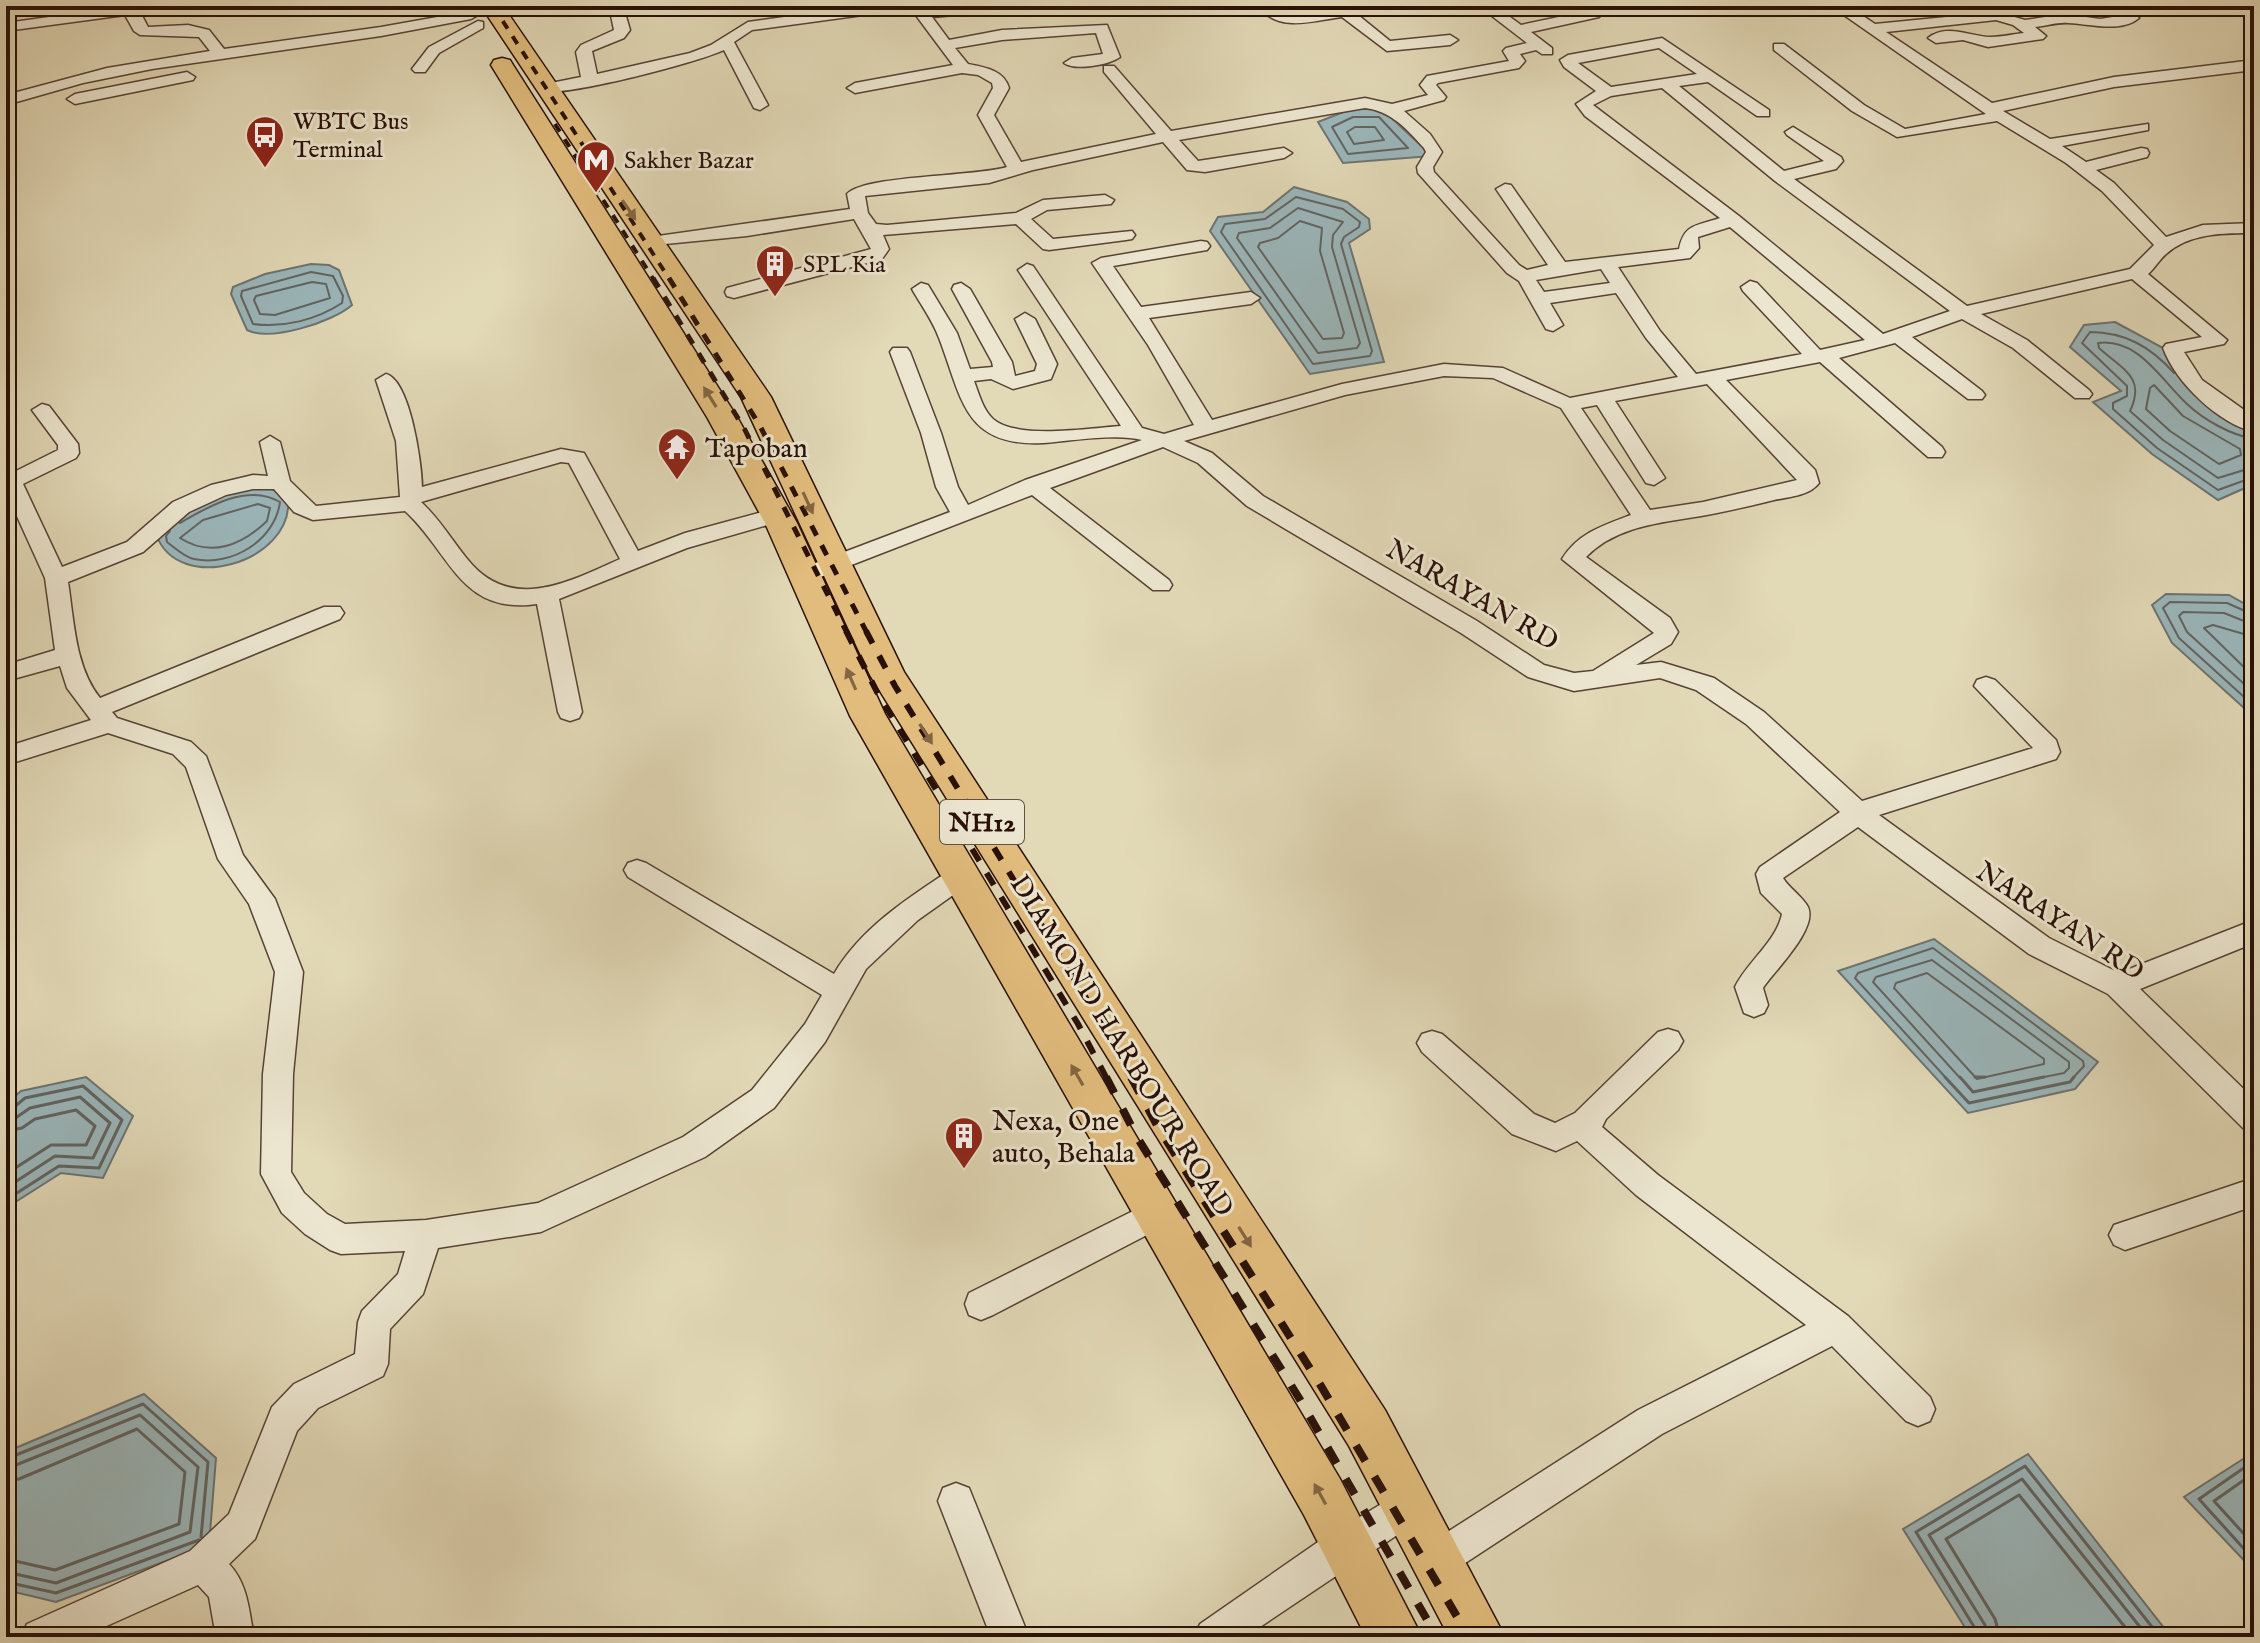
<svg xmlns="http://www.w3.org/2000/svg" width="2260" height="1643" font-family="'IM FELL English',serif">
	<rect width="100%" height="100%" fill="#e2d9b7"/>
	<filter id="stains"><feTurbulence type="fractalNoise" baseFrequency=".0025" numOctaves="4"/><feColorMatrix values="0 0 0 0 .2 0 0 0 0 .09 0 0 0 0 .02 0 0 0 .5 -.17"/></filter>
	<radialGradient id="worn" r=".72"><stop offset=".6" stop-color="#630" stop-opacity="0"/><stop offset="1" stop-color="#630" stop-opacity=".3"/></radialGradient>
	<path fill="#9bb7bb" stroke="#6d7473" stroke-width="2" d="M 1351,109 L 1382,109 L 1432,156 L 1343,163 L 1318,122 Z
		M 1294,187 L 1347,202 L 1369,219 L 1370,229 L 1349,243 L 1384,362 L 1310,374 L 1210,231 L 1218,217 L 1263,212 Z
		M 311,264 L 329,265 L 339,270 L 352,305 C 333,322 270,342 247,330 L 231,294 L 233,287 L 265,274 Z
		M 2115,322 L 2165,349 L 2254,424 L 2254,484 L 2218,500 L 2152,454 L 2093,402 L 2121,391 L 2070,347 L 2084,325 Z
		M 258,486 L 283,492 L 288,499 C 294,562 178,597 156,534 L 207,498 Z
		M 2166,594 L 2229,595 L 2254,609 L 2254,717 L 2172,643 L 2152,605 Z
		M 1934,939 L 2098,1062 L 2075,1089 L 1968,1113 L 1838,971 Z
		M 86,1077 L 133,1116 L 103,1178 L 61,1173 L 6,1208 L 6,1104 L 21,1091 Z
		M 144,1394 L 216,1458 L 209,1545 L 56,1602 L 6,1590 L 6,1452 Z
		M 2254,1452 L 2254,1571 L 2184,1497 Z
		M 2028,1454 L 2168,1633 L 2167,1637 L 1971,1637 L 1903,1529 Z"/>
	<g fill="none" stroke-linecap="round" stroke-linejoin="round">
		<path stroke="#626462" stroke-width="2" d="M 1353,117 L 1379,117 L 1408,148 L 1348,154 L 1332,127 Z
			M 1355,127 L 1375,127 L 1384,140 L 1354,144 L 1347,132 Z
			M 1296,197 L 1343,209 L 1360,222 L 1359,227 L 1344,237 L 1341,244 L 1372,351 L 1370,356 L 1313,364 L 1221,232 L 1225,224 L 1265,219 Z
			M 1298,208 L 1343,222 L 1333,235 L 1332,247 L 1360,343 L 1357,348 L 1318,353 L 1237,238 L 1239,233 L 1270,228 Z
			M 1300,221 L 1322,228 L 1320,251 L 1344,333 L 1342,338 L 1323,339 L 1258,247 L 1260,243 L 1278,238 Z
			M 311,272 L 333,276 L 343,296 L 342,303 C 316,320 284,328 253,324 L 241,296 L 242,291 Z
			M 312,282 L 326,284 L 330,298 L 275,315 L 260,314 L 254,300 L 256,296 Z
			M 2174,373 C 2151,347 2125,332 2090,332 L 2082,343 L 2127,386 L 2127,396 L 2113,403 L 2113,409 L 2157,448 L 2218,490 L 2254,477
			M 2154,385 L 2183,416 L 2240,449 L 2241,455 L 2219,464 L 2170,431 L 2146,409 L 2150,388 Z
			M 2254,439 C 2231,435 2204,420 2187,404 C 2161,380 2139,338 2098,343 L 2099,348 C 2123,370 2146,377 2130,411 L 2163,440 L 2218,478 L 2254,467
			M 258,504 L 270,508 L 267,521 C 242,545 211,558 180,538 L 203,520 Z
			M 170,531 L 166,536 L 167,542 C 175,548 184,557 194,559 C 232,567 275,540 280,502 C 248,483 209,506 180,523
			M 2254,615 L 2227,603 L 2170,602 L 2163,608 L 2179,638 L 2254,706
			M 2254,625 L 2224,613 L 2183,612 L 2179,616 L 2187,632 L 2254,693
			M 2254,637 L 2213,625 L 2204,628 L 2254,677
			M 1927,973 L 2044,1059 L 2044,1064 L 1977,1079 L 1894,988 L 1896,983 Z
			M 1947,1079 L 1855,978 L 1858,973 L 1933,948 L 2083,1061 L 2084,1066 L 2072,1079
			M 1961,1079 L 1873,982 L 1876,977 L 1932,960 L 2069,1062 L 2069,1068 L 2064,1073 L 2034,1079"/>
		<path stroke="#626462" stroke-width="3" d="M 1945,1077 L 1969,1103 L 2070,1082 L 2074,1077
			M 1960,1077 L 1973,1092 L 2044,1077
			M 1975,1077 L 1985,1077
			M 6,1109 L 13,1108 L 25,1098 L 83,1086 L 122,1120 L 99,1168 L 59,1166 L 6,1200
			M 6,1119 L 17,1117 L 30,1108 L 80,1097 L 110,1123 L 93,1158 L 55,1156 L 6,1188
			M 6,1131 L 22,1128 L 35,1119 L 76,1110 L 95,1126 L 86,1145 L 51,1145 L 6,1174
			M 6,1459 L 143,1404 L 208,1462 L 201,1537
			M 2254,1461 L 2199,1499 L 2254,1560
			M 6,1469 L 140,1415 L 198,1467 L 190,1532 L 56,1583 L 6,1572
			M 2254,1473 L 2214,1501 L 2254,1545
			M 6,1481 L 19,1479 L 137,1429 L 185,1472 L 179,1524 L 55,1570 L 6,1559
			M 6,1582 L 56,1593 L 199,1540
			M 1977,1637 L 1976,1630 L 1916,1532 L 2025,1466 L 2160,1637
			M 1987,1637 L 1985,1625 L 1929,1535 L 2022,1479 L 2148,1637
			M 2000,1637 L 1995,1619 L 1946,1539 L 2019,1495 L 2133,1637"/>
		<defs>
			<path id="minor" d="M 128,6 L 139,10 L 148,27 L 188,25 L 209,30 L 224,49 L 381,27 L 471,11 L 478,15 L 471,19 L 381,36 L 152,69 L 83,83 L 6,105 L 6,95 L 107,68 L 210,51 L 199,37 L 140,35 L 134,31 L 125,15 L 6,31 L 6,23 Z
				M 609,6 L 623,6 L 630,30 L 624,38 L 592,51 L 597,74 L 690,53 L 711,45 L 748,22 L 866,6 L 907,6 L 900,10 L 752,30 L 734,42 L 768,105 L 760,110 L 754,108 L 724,50 C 699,62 566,97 541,91 L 541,85 L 581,77 L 576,52 L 581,45 L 614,30 Z
				M 714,6 L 739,6 L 732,10 L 715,11 Z
				M 909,6 L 1018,6 L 1011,10 L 932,17 L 949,40 L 1002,30 L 1107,25 L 1120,57 C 1109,65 1075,71 1064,63 L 1072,58 L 1103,54 L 1096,33 L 1002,40 L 955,48 L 968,64 C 984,67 1004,70 1009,88 L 994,115 L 1021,162 L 1156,134 L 1104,72 L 1104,66 L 1114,66 L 1171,131 L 1365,98 L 1392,104 L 1428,95 L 1420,85 L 1427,76 L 1509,61 L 1503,51 L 1506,48 L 1527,43 L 1479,6 L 1495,6 L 1521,25 L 1587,11 L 1583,6 L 1598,6 L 1603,12 L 1599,17 L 1531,32 L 1552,48 L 1552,54 L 1542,54 L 1536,50 L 1520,54 L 1525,61 L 1519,68 L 1438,83 L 1436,85 L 1446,97 L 1444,100 L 1404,111 L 1430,134 L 1442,152 L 1433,167 L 1434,172 L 1519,265 L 1527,270 L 1548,265 L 1496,189 L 1505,184 L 1511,185 L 1565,262 L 1679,249 C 1684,224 1696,226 1720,218 L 1585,116 L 1576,104 L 1596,91 L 1564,67 L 1560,60 L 1568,55 L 1662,38 L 1769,110 L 1769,116 L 1757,116 L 1708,82 L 1679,86 L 1784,171 L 1824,161 L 1787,135 L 1785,132 L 1793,127 L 1841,157 L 1843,161 L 1836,169 L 1794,179 L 1967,306 L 2130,269 L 2154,245 L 2102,191 L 2066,163 L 1997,121 L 1897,137 L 1852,111 L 1774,50 L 1774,44 L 1784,44 L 1864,105 L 1905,129 L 1986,114 L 1831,6 L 1848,6 L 1875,24 L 1997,12 L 2025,20 L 2065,14 L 2100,19 L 2119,16 L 2107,6 L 2124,6 L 2139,18 C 2121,33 2091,24 2068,23 C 2058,22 2046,26 2035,27 L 2046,36 L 2043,39 L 1988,47 L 1963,40 L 1936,43 L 1928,38 C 1947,23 1971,37 1991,37 C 2002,37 2013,34 2024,33 L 2013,25 L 1996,20 L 1886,32 L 1992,103 L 2114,77 L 2254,60 L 2254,70 L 2114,87 L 2003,111 L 2050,139 L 2148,124 L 2148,130 L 2062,146 L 2086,162 L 2141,148 L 2147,149 L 2149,153 L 2147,157 L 2096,170 L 2114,183 L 2166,237 L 2203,225 L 2254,223 L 2254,233 C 2223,233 2190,233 2166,254 C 2159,260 2155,268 2148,274 L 2227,340 L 2224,344 L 2184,352 L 2202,380 L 2254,417 L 2254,432 C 2218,423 2176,383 2163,348 L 2166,344 L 2202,337 L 2132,279 L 1981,314 L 2027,340 L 2089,390 L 2092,394 L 2089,398 L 2075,398 L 2013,348 L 1962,319 L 1912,337 L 1982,391 L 1985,395 L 1982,399 L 1968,399 L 1895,343 L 1839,358 L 1942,447 L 1945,452 L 1942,457 L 1928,457 L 1820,362 L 1726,380 L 1815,470 L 1819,483 C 1809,496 1788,497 1774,500 C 1749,506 1725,512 1701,516 C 1660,523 1616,526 1586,557 L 1670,618 L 1678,632 L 1671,644 L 1636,665 L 1661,662 L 1714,678 L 1764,712 L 1862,801 L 2033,748 L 1974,686 L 1977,680 L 1986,677 L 1995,680 L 2056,740 L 2060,752 L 2056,759 L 1879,815 L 2049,938 L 2119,973 L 2254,920 L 2254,943 L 2140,989 L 2254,1099 L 2254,1132 L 2243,1128 L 2108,994 L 2029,954 L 1858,827 L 1783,878 C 1789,888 1802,896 1808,907 C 1818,929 1775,970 1763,988 L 1768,1005 L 1764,1013 L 1754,1017 L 1744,1013 L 1735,987 C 1747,962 1776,942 1782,914 L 1761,893 L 1756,874 L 1760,867 L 1840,812 L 1746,724 L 1696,690 L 1660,678 L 1574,691 L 1528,677 L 1461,633 L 1247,506 L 1198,463 L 1163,447 L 1050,488 L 1169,580 L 1172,585 L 1169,590 L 1153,590 L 1032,495 L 805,583 L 797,580 L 794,575 L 797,570 L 950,512 L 936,487 L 921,433 L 890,352 L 893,348 L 907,348 L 910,352 L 941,433 L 958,487 L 968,505 L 1025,480 L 1142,440 C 1116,433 1071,441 1043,443 C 963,447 962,397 939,338 C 933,321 921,305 912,289 L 921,283 L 928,285 L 957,333 L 970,369 L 993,367 L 992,362 L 952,289 L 954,285 L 961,283 L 970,289 L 1012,362 L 1015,376 L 1035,371 L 1037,364 L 1015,319 L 1025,313 L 1035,319 L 1057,364 L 1051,379 L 1013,389 L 991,379 L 974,381 C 979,394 983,410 993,419 C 1017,440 1090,428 1121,426 L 1018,270 L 1027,264 L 1033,266 L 1142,428 L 1164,434 L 1194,425 L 1148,345 L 1092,263 L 1101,258 L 1201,241 L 1207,242 L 1210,246 L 1207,250 L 1113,266 L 1141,307 L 1251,292 L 1260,298 L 1251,304 L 1149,318 L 1212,420 L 1342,384 L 1444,364 L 1503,368 L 1570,398 L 1678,377 L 1646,338 L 1616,293 L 1550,303 L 1563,325 L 1553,331 L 1546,329 L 1519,281 L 1507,273 L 1418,173 L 1417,167 L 1426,152 L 1424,148 C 1407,129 1391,111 1365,108 L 1179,140 L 1198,161 L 1284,148 L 1292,153 L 1284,158 L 1205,172 L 1187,170 L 1163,142 L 1033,170 L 989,183 L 865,196 L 868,213 L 876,224 L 887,225 L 1016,213 L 1043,200 L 1105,195 L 1114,200 L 1111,204 L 1047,210 L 1031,219 L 1053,239 L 1132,231 L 1135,235 L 1132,239 L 1126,240 L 1049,250 L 1043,249 L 1016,224 L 883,235 L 889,249 L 882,259 L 734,298 L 727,296 L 725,292 L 727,288 L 871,249 L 854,219 L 747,236 L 645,246 L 642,242 L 645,238 L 651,237 L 850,209 L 847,194 C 865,175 973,177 1007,167 L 978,115 L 993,88 L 992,83 L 978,75 L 962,73 L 855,93 L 847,88 L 855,83 L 953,65 ZM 1659,48 L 1697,74 L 1611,87 L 1578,63 ZM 1662,88 L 1775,181 L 1950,311 L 1883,334 L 1739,216 L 1593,105 L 1611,96 ZM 1730,227 L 1865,340 L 1820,350 L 1757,283 L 1750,281 L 1741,287 L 1743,291 L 1802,354 L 1696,374 L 1660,331 L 1618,267 L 1690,258 L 1699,248 L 1698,237 ZM 1601,269 L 1610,283 L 1544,292 L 1536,280 ZM 1444,376 L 1493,378 L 1561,408 L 1631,515 C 1604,525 1578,533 1562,559 L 1654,633 L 1593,671 L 1574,673 L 1544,665 L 1477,621 L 1263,496 L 1212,453 L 1184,441 L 1345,395 ZM 1707,384 L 1797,480 L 1703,502 L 1650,510 L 1581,408 L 1597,405 L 1646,483 L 1654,485 L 1665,478 L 1615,401 Z
				M 1257,6 L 1273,6 L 1286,16 L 1360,6 L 1401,6 L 1394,10 L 1358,15 L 1390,41 L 1450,35 L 1458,40 L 1450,45 L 1387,51 L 1342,17 C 1311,21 1280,33 1257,6 Z
				M 1728,6 L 1754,6 L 1747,10 L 1728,12 Z
				M 478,21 L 483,22 L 483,28 L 439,53 L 425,72 L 415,72 L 412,69 L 429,47 Z
				M 187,72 L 195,77 L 193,80 L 75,104 L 67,99 L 75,94 Z
				M 386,374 C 410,380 422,464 422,487 L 561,449 L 584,453 L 638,551 L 685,533 L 777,508 L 785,510 L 788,515 L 785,520 L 687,548 L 559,599 L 582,712 L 579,718 L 570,721 L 561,718 L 558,712 L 537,604 C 460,615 451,553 405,511 L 313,520 L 294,512 L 274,489 L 253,489 L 226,495 L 189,512 L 143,552 L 68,582 C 74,620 75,667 100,698 L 324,607 L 340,607 L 344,613 L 340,619 L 112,712 L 117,718 L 191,742 L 206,756 L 243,855 L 275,899 L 303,972 L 293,1074 L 291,1172 L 304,1193 L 327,1214 L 345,1224 L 426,1220 L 538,1203 L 683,1137 L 752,1090 L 805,1024 L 822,995 L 628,877 L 624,870 L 628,863 L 637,860 L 646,863 L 834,974 C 861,928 908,898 952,869 L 961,865 L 970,869 L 974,876 L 970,883 L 918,920 L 866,969 L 825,1042 L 774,1108 L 705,1157 L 541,1232 L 438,1248 L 423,1294 L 390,1329 L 388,1364 L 383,1376 L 318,1408 L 297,1431 L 255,1539 L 229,1564 C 248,1584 249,1611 254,1637 L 216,1637 L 209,1597 L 198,1585 L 82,1637 L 21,1637 L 27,1624 L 190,1551 L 229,1514 L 272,1407 L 294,1384 L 355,1354 L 358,1322 L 362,1311 L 398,1274 L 405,1251 L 341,1254 L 330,1250 L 305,1234 L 282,1213 L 261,1174 L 263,1074 L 275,972 L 249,904 L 218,859 L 186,767 L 173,754 L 108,733 L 6,765 L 6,747 L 91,720 L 67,688 L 60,666 L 6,681 L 6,665 L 55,650 L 45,578 L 6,492 L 6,476 L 58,450 L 58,445 L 32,410 L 42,404 L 49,406 L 78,444 L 79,453 L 76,458 L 23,484 L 62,567 L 127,542 L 173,502 L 211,485 L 253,475 L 268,476 L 260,442 L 270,436 L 280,442 L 290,481 L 316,506 L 400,497 L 396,441 L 376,380 ZM 561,462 L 569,463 L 620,559 C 569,582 511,613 468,560 C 452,541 440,519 421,502 Z
				M 1668,1029 L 1678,1032 L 1683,1041 L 1678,1050 L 1606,1119 L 1602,1127 L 1658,1175 L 1848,1316 L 1930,1397 L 1935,1409 L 1930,1421 L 1918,1426 L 1906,1421 L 1832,1346 L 1662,1434 L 1450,1573 L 1437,1578 L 1424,1573 L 1419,1560 L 1424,1547 L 1638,1410 L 1806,1325 L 1636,1195 L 1577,1141 L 1556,1151 L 1512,1134 L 1422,1052 L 1417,1043 L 1422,1034 L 1432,1031 L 1442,1034 L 1534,1114 L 1555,1123 L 1575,1113 L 1658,1032 Z
				M 2254,1178 L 2254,1206 L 2125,1250 L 2114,1245 L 2109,1235 L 2114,1225 Z
				M 1157,1199 L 1168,1204 L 1173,1214 L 1168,1224 L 993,1315 L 981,1320 L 969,1315 L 965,1304 L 969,1293 Z
				M 956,1483 L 969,1488 L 1029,1637 L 991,1637 L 938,1501 L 943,1488 Z
				M 1408,1488 L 1421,1493 L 1426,1506 L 1421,1519 L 1245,1637 L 1194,1637 L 1200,1624 L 1318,1542 Z"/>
			<path id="highway" d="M 481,6 L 503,6 L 771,397 L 904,672 L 1385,1410 L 1505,1637 L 1449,1637 L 1349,1446 L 870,675 L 741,397 Z
				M 502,58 L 510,60 L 513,65 L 737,417 L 797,523 L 885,714 L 1340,1479 L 1422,1637 L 1366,1637 L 1304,1515 L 850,716 L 765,523 L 707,417 L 491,65 L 494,60 Z"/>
		</defs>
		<use href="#minor" stroke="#574234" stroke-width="3"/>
		<use href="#highway" stroke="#291008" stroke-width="3"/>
		<use href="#minor" fill="#ece6d0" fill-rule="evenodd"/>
		<use href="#highway" fill="#e1bc7c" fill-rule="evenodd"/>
		<path stroke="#291008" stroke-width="4" stroke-dasharray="9 9" stroke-linecap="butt" d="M 493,6 L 670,280
			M 555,124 L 654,280"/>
		<path stroke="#291008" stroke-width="5" stroke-dasharray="11 11" stroke-linecap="butt" d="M 653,278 L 745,430 L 847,633
			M 669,278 L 760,426 L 867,633"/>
		<path stroke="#291008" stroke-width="6" stroke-dasharray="14 14" stroke-linecap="butt" d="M 846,631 L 877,692 L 1078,1024 L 1107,1079
			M 866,631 L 895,686 L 1097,1016 L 1132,1079"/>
		<path stroke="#291008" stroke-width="8" stroke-dasharray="18 18" stroke-linecap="butt" d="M 1106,1077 L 1137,1137 L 1299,1398 L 1437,1637
			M 1131,1077 L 1158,1127 L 1321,1386 L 1469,1637"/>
	</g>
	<defs><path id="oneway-solid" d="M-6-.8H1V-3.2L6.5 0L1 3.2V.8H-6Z" transform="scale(2)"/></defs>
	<g fill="#856642">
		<use href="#oneway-solid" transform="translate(629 210) rotate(56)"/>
		<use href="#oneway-solid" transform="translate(710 397) rotate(-122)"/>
		<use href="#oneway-solid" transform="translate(808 503) rotate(65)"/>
		<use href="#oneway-solid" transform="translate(851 679) rotate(-114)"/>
		<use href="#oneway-solid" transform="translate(926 734) rotate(58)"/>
		<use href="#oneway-solid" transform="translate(1077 1075) rotate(-120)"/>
		<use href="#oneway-solid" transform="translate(1245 1237) rotate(58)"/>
		<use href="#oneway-solid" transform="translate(1320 1494) rotate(-119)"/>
	</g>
	<defs>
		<symbol id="bus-pin" viewBox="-11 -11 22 30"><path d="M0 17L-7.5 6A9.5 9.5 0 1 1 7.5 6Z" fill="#8f2418" stroke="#ece6d0"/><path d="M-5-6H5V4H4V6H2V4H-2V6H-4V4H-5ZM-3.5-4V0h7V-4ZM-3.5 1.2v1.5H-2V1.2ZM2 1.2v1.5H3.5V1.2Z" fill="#fff"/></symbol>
		<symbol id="metro-pin" viewBox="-11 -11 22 30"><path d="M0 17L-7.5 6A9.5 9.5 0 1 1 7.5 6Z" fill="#8f2418" stroke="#ece6d0"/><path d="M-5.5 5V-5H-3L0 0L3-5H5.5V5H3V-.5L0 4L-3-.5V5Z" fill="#fff"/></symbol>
		<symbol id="building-pin" viewBox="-11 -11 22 30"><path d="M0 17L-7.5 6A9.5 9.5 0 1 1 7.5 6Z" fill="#8f2418" stroke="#ece6d0"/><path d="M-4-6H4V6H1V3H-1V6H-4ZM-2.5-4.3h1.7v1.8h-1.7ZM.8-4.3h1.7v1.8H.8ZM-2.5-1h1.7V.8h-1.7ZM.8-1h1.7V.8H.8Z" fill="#fff"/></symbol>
		<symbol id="temple-pin" viewBox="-11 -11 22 30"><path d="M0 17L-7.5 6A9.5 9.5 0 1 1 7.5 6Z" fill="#8f2418" stroke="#ece6d0"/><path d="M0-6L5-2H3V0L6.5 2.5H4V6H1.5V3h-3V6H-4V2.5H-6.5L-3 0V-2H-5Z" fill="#fff"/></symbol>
	</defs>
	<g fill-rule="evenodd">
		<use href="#bus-pin" x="243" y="113" width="44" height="60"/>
		<use href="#metro-pin" x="574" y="138" width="44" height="60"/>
		<use href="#building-pin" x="753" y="242" width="44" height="60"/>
		<use href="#temple-pin" x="655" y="425" width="44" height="60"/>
		<use href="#building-pin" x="942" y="1114" width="44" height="60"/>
	</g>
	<g text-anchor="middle" stroke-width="6" stroke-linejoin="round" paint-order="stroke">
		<g font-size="24" fill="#291008" stroke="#ece6d0" text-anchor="start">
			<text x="293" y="129">WBTC Bus<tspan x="293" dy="28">Terminal</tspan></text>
			<text x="624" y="168">Sakher Bazar</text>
			<text x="803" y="272">SPL Kia</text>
		</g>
		<rect fill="#ece6d0" stroke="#645044" stroke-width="2" x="940" y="800" width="84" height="44" rx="6"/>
		<g font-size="26" font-weight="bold" fill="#291008">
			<text x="982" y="831">NH12</text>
		</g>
		<g font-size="28" fill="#291008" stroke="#ece6d0" text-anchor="start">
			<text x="705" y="457">Tapoban</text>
			<text x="992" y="1130">Nexa, One<tspan x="992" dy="32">auto, Behala</tspan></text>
		</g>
		<g font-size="28" fill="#291008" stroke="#ece6d0">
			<text transform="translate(1473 594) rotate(30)" y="10">NARAYAN RD</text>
			<text transform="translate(2061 920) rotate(33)" y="10">NARAYAN RD</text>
			<text transform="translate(1123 1045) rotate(58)" y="10">DIAMOND HARBOUR ROAD</text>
		</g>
	</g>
	<rect width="2260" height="1643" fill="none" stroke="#e2d9b7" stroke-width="32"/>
	<rect x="8" y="8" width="2244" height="1627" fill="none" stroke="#291008" stroke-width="4"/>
	<rect x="16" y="16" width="2228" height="1611" fill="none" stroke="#291008" stroke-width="2"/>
	<rect width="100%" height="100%" filter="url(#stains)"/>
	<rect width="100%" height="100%" fill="url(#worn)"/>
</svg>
